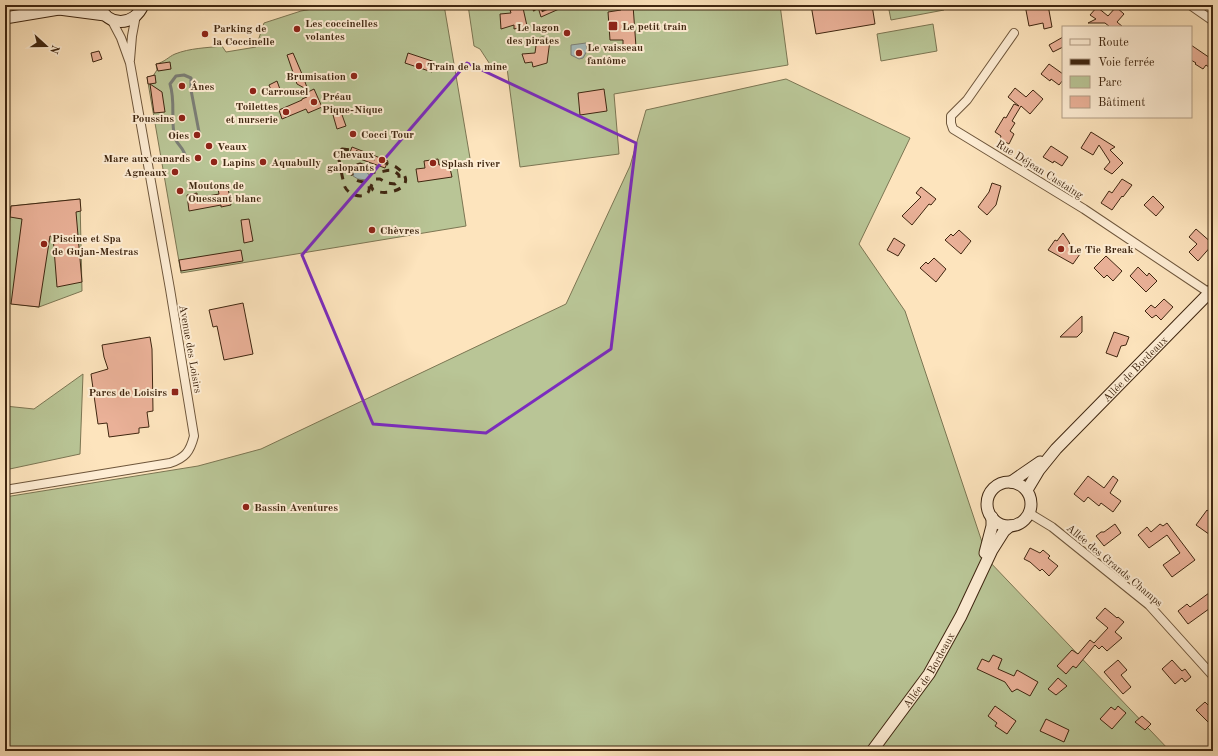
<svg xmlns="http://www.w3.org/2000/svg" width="1218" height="756" font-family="'Old Standard TT',serif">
	<rect width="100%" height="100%" fill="#fde4bd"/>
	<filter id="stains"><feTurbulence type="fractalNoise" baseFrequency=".005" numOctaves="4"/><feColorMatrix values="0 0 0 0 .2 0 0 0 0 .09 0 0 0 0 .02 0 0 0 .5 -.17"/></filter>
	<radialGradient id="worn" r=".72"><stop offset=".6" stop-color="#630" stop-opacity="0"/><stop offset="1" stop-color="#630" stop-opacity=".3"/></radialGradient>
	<path fill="#b9c596" stroke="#7c7653" d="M 335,5 L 444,5 L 471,164 L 457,167 L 466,226 L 181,273 L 147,77 L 153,76 L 157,70 L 156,64 C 165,62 168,57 175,54 C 190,48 206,48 222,46 L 226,52 L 256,47 L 264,23 L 301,11 Z
		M 468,5 L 780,5 L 788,65 L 614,94 L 619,154 L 520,167 L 507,68 L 493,69 L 480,49 L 474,46 Z
		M 888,5 L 943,5 L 944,10 L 891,20 Z
		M 933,24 L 937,51 L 881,61 L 877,34 Z
		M 786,79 L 910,138 L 859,244 L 905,311 L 988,560 L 1170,751 L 5,751 L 5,497 L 198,466 L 261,449 L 566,304 L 630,166 L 646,110 Z
		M 80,199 L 82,291 L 39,307 L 5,303 L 5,272 L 11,206 Z
		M 83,374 L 80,454 L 5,470 L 5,406 L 34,409 Z"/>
	<path fill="#a5bbbc" stroke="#7c7f77" d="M 586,43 L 587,51 L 583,58 L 579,59 L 571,55 L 571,45 Z
		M 359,166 L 364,169 L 370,176 L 367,180 L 358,179 L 353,176 C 353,171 354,168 359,166 Z"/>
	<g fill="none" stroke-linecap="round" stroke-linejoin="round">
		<path stroke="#7c7f77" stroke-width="3" d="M 186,160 C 185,147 178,147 175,138 C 170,121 176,103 170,84 L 176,76 L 184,75 L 191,78 L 191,90 L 199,132"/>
	</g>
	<path fill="#eab198" stroke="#3f2610" d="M 543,5 L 568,5 L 541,17 L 538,7 Z
		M 620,5 L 633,5 L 636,47 L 623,47 L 623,40 L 610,40 L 608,12 L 621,10 Z
		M 811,5 L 872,5 L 875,24 L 816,34 Z
		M 1025,5 L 1048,5 L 1052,27 L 1044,29 L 1043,23 L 1029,26 Z
		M 1097,7 L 1108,16 L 1116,7 L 1124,14 L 1117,22 L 1123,27 L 1110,27 L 1105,23 L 1088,23 L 1096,19 L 1090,15 Z
		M 523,8 L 527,26 L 514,29 L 514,25 L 501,29 L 500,14 L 511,13 L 510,10 Z
		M 543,37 L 550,40 L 547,63 L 533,67 L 532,62 L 525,63 L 522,54 L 535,53 L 537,38 Z
		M 1063,37 L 1063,47 L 1053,52 L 1049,45 Z
		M 1191,45 L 1213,60 L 1213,70 L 1206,65 L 1203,69 L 1195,64 L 1196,63 L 1191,60 Z
		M 99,51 L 102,59 L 93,62 L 91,53 Z
		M 293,53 L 302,74 L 308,90 L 297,84 L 287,55 Z
		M 408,53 L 435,62 L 432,72 L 405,63 Z
		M 170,62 L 171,69 L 158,71 L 156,64 Z
		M 1049,64 L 1063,74 L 1063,80 L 1059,85 L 1051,79 L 1050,81 L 1041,74 Z
		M 155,75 L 156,83 L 150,84 L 162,92 L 165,112 L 154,113 L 150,84 L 148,84 L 147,77 Z
		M 277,81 L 281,92 L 273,95 L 269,85 Z
		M 1015,88 L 1026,97 L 1033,90 L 1043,99 L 1030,114 L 1021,106 L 1012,121 L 1015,123 L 1010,131 L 1014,134 L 1009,144 L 1000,139 L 1001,136 L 995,132 L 1004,117 L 1006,118 L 1014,104 L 1019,106 L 1008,97 Z
		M 314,89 L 322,107 L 308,113 L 306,109 L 282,119 L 279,110 L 302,100 L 302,99 L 307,97 L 306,93 Z
		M 604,89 L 607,111 L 580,115 L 578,93 Z
		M 341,112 L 346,126 L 337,129 L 333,115 Z
		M 1091,132 L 1115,147 L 1110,150 L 1123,163 L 1112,174 L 1104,169 L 1110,162 L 1099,145 L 1093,155 L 1081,148 Z
		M 1051,146 L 1068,157 L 1062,166 L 1054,161 L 1053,163 L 1043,157 Z
		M 352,147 L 388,161 L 385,168 L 349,155 Z
		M 438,159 L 439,165 L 449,164 L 452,177 L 418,182 L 416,169 L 425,168 L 424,161 Z
		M 1122,179 L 1132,185 L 1123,197 L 1122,196 L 1112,210 L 1101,203 L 1109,191 L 1112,193 Z
		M 992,183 L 1001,186 L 996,205 L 987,215 L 978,207 L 989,192 Z
		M 921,187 L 936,199 L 931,205 L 929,204 L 912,225 L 902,216 L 921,197 L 916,193 Z
		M 228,188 L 231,205 L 221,207 L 221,205 L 189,211 L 187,195 L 197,193 L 197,198 L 219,194 L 218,189 Z
		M 1153,196 L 1164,207 L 1156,216 L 1144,205 Z
		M 80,199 L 81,211 L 76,212 L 82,282 L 57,287 L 53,236 L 50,236 L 39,307 L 11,304 L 22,219 L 10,217 L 11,206 Z
		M 249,219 L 253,241 L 244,243 L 241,220 Z
		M 1196,229 L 1213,244 L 1198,261 L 1189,252 L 1197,244 L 1189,237 Z
		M 959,230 L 971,241 L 961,254 L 945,240 L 951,234 L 953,236 Z
		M 1063,233 L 1069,242 L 1071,248 L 1080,254 L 1073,264 L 1048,250 L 1055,240 L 1057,241 Z
		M 894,238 L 905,245 L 898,256 L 887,250 Z
		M 241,250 L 243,261 L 181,271 L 179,260 Z
		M 1106,256 L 1122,271 L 1113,281 L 1107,275 L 1104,278 L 1094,268 Z
		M 934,258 L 946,269 L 936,282 L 920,268 L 926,262 L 928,264 Z
		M 1138,267 L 1147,276 L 1149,273 L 1157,281 L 1146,292 L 1130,276 Z
		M 1164,299 L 1173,307 L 1161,320 L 1156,315 L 1152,318 L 1145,311 L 1151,305 L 1155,308 Z
		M 243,303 L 253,354 L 224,360 L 217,326 L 213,327 L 209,310 Z
		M 1082,316 L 1082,332 L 1077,337 L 1060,337 Z
		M 1114,332 L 1129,337 L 1126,345 L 1121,346 L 1117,357 L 1106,353 Z
		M 150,337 L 152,349 L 153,411 L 147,412 L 149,427 L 139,428 L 139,433 L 109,437 L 107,423 L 98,424 L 91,374 L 108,369 L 104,357 L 102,345 Z
		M 1088,476 L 1104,488 L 1113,476 L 1118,480 L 1110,493 L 1121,501 L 1113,512 L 1101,503 L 1099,506 L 1088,497 L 1084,502 L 1074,494 Z
		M 1207,510 L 1213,515 L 1213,537 L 1196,525 Z
		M 1167,523 L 1195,560 L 1172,577 L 1163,565 L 1180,553 L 1167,535 L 1149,548 L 1138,535 L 1147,527 L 1151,532 L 1160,524 L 1163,526 Z
		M 1115,524 L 1121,533 L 1104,546 L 1096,536 L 1101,532 L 1104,532 Z
		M 1030,548 L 1040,553 L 1043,550 L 1050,556 L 1048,558 L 1058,566 L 1049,576 L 1042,569 L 1040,571 L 1030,562 L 1024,559 Z
		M 1213,590 L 1213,606 L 1188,624 L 1178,611 L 1187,604 L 1190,607 Z
		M 1105,608 L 1117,618 L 1118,617 L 1124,622 L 1115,632 L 1122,638 L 1107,651 L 1102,646 L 1099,649 L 1095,645 L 1076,668 L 1073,666 L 1066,674 L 1057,666 L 1072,650 L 1078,654 L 1090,640 L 1094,643 L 1108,628 L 1096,618 Z
		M 993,655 L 1002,659 L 998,669 L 1014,676 L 1017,670 L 1038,682 L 1030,696 L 1017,689 L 1012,692 L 1005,682 L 977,669 L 982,659 L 989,662 Z
		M 1118,660 L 1127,670 L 1121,675 L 1131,687 L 1123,694 L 1104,672 Z
		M 1172,660 L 1182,671 L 1185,669 L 1191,677 L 1185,682 L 1182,678 L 1175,684 L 1162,669 Z
		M 1058,678 L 1067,686 L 1056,695 L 1048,689 Z
		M 1205,702 L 1213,710 L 1213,727 L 1196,710 Z
		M 995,706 L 1016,721 L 1007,734 L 995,726 L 997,723 L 988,716 Z
		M 1118,706 L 1126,713 L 1112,729 L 1100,719 L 1111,707 L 1115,710 Z
		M 1142,716 L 1151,724 L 1145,730 L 1135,722 Z
		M 1046,719 L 1069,730 L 1064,742 L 1040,731 Z"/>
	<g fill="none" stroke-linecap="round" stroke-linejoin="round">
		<defs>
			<path id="street" d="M 1190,5 L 1213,21
				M 1014,33 L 967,100 L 951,116 L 951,123 L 953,129 L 1084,209 L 1205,290 L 1213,293
				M 130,60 L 132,36 L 136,15
				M 5,490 L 170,463 C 185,458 190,452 194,436 L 170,289 L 130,63 L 121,38 L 111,19
				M 1029,513 L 1052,527 L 1149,605 L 1213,676"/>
			<g id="secondary">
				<path d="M 99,5 C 107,27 134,27 143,5"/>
				<path d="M 59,9 L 105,15"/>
				<path d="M 5,18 L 59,9 L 67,5"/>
				<path d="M 1011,482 L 1040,462"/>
				<circle cx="1009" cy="504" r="22"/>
				<path id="s1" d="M 1027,490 L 1039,470 L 1056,449 L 1213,289"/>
				<path d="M 985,553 L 992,526 L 992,517"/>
				<path id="s2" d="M 872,751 L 929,674 L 961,616 L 992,550 L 1004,531 L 1010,526"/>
			</g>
		</defs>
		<use href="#street" stroke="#6e563b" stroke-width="10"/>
		<use href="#secondary" stroke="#3f2610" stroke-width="13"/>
		<use href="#street" stroke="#feedd4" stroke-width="8"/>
		<use href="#secondary" stroke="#feedd4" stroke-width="11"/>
		<path stroke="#3f2610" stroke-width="3" stroke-dasharray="7 7" stroke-linecap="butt" d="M 531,5 L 535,11 L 539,12 L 555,5
			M 570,5 L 575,7 L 578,5
			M 342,149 L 352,150 L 396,167 C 422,185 389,198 373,190 L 371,186 L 375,179 L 380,179 L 387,183 L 395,184 L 399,180 L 399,175 C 389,165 385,174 374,172 C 369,170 366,166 360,164 L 353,166 L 351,169 C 352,187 367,178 369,186 C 372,200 350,198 345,187 C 343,182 339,160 338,154 Z"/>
	</g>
	<path fill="none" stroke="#7b2cbf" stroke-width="3" stroke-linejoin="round" d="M 467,63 L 636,143 L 611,349 L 486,433 L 373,424 L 302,255 Z"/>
	<g fill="#8f2418" stroke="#feedd4" stroke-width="1.5">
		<rect x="608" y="21" width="10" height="10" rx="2"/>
		<circle cx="297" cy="29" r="4"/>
		<circle cx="567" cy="33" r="4"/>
		<circle cx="205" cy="34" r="4"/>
		<circle cx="579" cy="53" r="4"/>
		<circle cx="419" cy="66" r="4"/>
		<circle cx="354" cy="76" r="4"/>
		<circle cx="182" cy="86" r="4"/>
		<circle cx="253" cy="91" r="4"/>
		<circle cx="314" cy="102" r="4"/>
		<circle cx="286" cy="112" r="4"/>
		<circle cx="182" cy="118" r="4"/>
		<circle cx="353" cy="134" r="4"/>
		<circle cx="197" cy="135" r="4"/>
		<circle cx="209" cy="146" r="4"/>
		<circle cx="198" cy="158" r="4"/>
		<circle cx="382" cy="160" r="4"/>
		<circle cx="214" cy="162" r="4"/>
		<circle cx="263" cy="162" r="4"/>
		<circle cx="433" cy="163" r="4"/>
		<circle cx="175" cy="172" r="4"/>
		<circle cx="180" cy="191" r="4"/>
		<circle cx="372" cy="230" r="4"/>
		<circle cx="44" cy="244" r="4"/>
		<circle cx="1061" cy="249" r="4"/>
		<rect x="171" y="388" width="8" height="8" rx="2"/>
		<circle cx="246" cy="507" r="4"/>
	</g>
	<g text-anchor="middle" stroke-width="4" stroke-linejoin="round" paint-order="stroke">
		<g font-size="11" font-weight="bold" fill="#3f2610" stroke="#feedd4" text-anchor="start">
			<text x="305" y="27">Les coccinelles<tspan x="305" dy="13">volantes</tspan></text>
			<text x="622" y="30">Le petit train</text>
			<text x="559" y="31" text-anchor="end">Le lagon<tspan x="559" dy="13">des pirates</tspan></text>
			<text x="213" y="32">Parking de<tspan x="213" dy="13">la Coccinelle</tspan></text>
			<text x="587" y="51">Le vaisseau<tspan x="587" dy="13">fantôme</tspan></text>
			<text x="427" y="70">Train de la mine</text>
			<text x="346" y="80" text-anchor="end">Brumisation</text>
			<text x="190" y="90">Ânes</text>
			<text x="261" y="95">Carrousel</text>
			<text x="322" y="100">Préau<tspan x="322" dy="13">Pique-Nique</tspan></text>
			<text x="278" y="110" text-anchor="end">Toilettes<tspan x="278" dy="13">et nurserie</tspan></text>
			<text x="174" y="122" text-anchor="end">Poussins</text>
			<text x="361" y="138">Cocci Tour</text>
			<text x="189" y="139" text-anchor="end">Oies</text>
			<text x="217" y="150">Veaux</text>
			<text x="374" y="158" text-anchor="end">Chevaux<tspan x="374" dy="13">galopants</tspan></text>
			<text x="190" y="162" text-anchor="end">Mare aux canards</text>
			<text x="222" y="166">Lapins</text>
			<text x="271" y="166">Aquabully</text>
			<text x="441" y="167">Splash river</text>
			<text x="167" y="176" text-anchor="end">Agneaux</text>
			<text x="188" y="189">Moutons de<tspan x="188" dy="13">Ouessant blanc</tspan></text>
			<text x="380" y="234">Chèvres</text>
			<text x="52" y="242">Piscine et Spa<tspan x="52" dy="13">de Gujan-Mestras</tspan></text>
			<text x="1069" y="253">Le Tie Break</text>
			<text x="167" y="396" text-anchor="end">Parcs de Loisirs</text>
			<text x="254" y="511">Bassin Aventures</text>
		</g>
		<g font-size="11" fill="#3f2610" stroke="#feedd4">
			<text transform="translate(1040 169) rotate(32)" y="4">Rue Déjean Castaing</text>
			<text transform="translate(191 349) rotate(80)" y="4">Avenue des Loisirs</text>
			<text dy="4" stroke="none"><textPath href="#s1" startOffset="163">Allée de Bordeaux</textPath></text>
			<text transform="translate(1115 565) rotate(40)" y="4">Allée des Grands Champs</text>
			<text dy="4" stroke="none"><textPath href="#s2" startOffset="99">Allée de Bordeaux</textPath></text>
		</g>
	</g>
	<rect width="1218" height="756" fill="none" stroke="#fde4bd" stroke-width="20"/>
	<rect x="6" y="6" width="1206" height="744" fill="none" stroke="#3f2610" stroke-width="2"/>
	<rect x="10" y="10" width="1198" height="736" fill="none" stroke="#3f2610"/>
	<rect x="1062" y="26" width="130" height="92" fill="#feedd4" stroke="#b29d86"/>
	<rect x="1070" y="39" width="20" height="6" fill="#feedd4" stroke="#b29d86"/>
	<text x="1098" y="46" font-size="12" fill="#3f2610">Route</text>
	<rect x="1070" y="59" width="20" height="6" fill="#3f2610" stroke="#b29d86"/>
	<text x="1098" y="66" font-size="12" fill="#3f2610">Voie ferrée</text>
	<rect x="1070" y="76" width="20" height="12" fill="#b9c596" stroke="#b29d86"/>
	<text x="1098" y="86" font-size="12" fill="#3f2610">Parc</text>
	<rect x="1070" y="96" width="20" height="12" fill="#eab198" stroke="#b29d86"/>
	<text x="1098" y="106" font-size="12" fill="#3f2610">Bâtiment</text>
	<g transform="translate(46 46) rotate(111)" stroke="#feedd4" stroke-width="3" paint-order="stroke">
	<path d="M0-3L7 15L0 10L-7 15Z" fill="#3f2610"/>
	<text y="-6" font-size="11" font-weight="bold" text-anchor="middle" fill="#3f2610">N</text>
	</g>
	<rect width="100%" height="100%" filter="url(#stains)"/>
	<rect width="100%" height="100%" fill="url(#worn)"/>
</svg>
